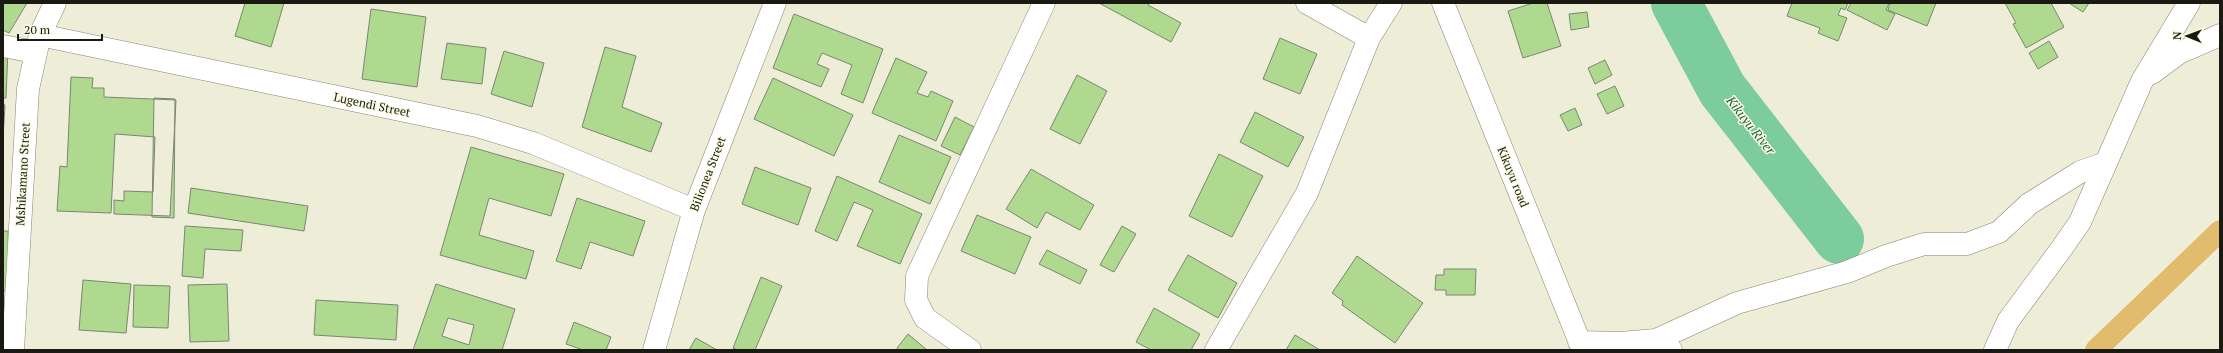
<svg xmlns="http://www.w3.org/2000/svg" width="2223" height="353" font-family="'PT Serif',serif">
	<rect width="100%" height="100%" fill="#eeeed8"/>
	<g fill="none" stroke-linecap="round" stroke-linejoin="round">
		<path stroke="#7ccc9c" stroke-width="50" d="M 1676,3 L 1722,89 L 1839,239"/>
	</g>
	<path fill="#b0d990" stroke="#7b8673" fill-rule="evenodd" d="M 3,3 L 27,3 L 9,33 L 3,30 Z
		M 245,3 L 284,3 L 271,47 L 235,36 Z
		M 1099,3 L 1149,3 L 1148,5 L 1181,23 L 1171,42 Z
		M 1533,3 L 1547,3 L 1561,46 L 1523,58 L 1508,11 Z
		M 1792,3 L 1848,3 L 1845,10 L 1841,8 L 1838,15 L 1847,18 L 1838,41 L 1818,33 L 1820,28 L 1787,16 Z
		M 1851,3 L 1889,3 L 1886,10 L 1895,14 L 1887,30 L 1847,10 Z
		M 1890,3 L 1936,3 L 1927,26 L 1888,10 Z
		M 2005,3 L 2051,3 L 2064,27 L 2026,48 L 2013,24 L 2016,23 Z
		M 2069,3 L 2089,3 L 2083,12 Z
		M 371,9 L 426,17 L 417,87 L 362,79 Z
		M 1587,12 L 1589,27 L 1571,30 L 1569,14 Z
		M 794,14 L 883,49 L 863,103 L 841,94 L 852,65 L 822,53 L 817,64 L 829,69 L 821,87 L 773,68 Z
		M 1280,38 L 1317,54 L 1300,94 L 1263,79 Z
		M 2049,41 L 2058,57 L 2038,69 L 2029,53 Z
		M 447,43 L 486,48 L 482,84 L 441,79 Z
		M 605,47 L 636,56 L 622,107 L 662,123 L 651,152 L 582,127 Z
		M 3,49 L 8,49 L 6,98 L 3,98 Z
		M 504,51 L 544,63 L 532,107 L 491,94 Z
		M 896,58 L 927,72 L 917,93 L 928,97 L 931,91 L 953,101 L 936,141 L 872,113 Z
		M 1605,60 L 1612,75 L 1595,84 L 1588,68 Z
		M 1077,75 L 1107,91 L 1080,144 L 1050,129 Z
		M 71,77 L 93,78 L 92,88 L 104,88 L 104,97 L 176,100 L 170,216 L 114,214 L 114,200 L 124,201 L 124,191 L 153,192 L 155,137 L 115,134 L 111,213 L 57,211 L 60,166 L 67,167 Z
		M 773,78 L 853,115 L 834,156 L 754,119 Z
		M 1615,86 L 1624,106 L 1607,114 L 1597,94 Z
		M 154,98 L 175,99 L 174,218 L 152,217 Z
		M 3,104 L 5,105 L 3,138 Z
		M 1575,108 L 1582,125 L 1568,131 L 1560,115 Z
		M 1255,112 L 1304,137 L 1288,167 L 1240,142 Z
		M 955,117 L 974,127 L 960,155 L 941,146 Z
		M 899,135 L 951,157 L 930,204 L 879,182 Z
		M 471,147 L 564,174 L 551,216 L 489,198 L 479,235 L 534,251 L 526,279 L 440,255 Z
		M 1219,154 L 1263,176 L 1232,237 L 1189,216 Z
		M 755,167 L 811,188 L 798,225 L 742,204 Z
		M 1031,169 L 1094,205 L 1080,230 L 1046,212 L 1037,228 L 1006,209 Z
		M 837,176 L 922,214 L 900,264 L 857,246 L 873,210 L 854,202 L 837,241 L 815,231 Z
		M 191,188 L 308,206 L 304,231 L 188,213 Z
		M 577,198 L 645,221 L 633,256 L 590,242 L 581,269 L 556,261 Z
		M 977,215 L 1031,237 L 1015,274 L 961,251 Z
		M 185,226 L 243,230 L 241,251 L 205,249 L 203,278 L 182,276 Z
		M 1122,226 L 1136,234 L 1114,272 L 1100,265 Z
		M 3,231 L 8,231 L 10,291 L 3,291 Z
		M 1047,250 L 1087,270 L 1080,284 L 1039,264 Z
		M 1188,255 L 1237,283 L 1218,318 L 1168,290 Z
		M 1357,256 L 1423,303 L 1395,343 L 1342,305 L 1343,301 L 1332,293 Z
		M 1444,269 L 1476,269 L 1475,295 L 1446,295 L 1446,290 L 1435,290 L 1436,275 L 1444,275 Z
		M 761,277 L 782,286 L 755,350 L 738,350 L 733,348 Z
		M 83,280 L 131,284 L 126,333 L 79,330 Z
		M 227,284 L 229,341 L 190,342 L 188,285 Z
		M 436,284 L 515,309 L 502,350 L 413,350 ZM 448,318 L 474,325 L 469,345 L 442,336 Z
		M 134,285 L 170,286 L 168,328 L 133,327 Z
		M 316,300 L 398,305 L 396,340 L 314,335 Z
		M 1154,308 L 1200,334 L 1191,350 L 1151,350 L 1136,342 Z
		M 574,322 L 611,337 L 606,350 L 583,350 L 566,344 Z
		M 908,334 L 927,350 L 898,350 L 897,348 Z
		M 1295,335 L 1320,350 L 1286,350 Z
		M 696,338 L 717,350 L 689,350 Z"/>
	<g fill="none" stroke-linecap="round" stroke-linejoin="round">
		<defs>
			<path id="minor" d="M 1307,3 L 1369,38
				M 1443,3 L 1583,350
				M 40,35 L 477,126 L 533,143 L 694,210
				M 3,46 L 24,50 L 37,49
				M 2152,73 L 2179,53 L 2220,35
				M 1656,340 L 1737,303 L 1847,272 L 1886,256 L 1924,244 L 1967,244 L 1999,232 L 2029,204 L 2080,172 L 2106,163
				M 1579,342 L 1620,343 L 1656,340 L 1671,350
				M 13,350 L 28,89 L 40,35 L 55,3
				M 654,350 L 694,210 L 775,3
				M 970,350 L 925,318 L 916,300 L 917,276 L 1044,3
				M 1216,350 L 1307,193 L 1369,38 L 1391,3
				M 1995,350 L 2008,321 L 2062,248 L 2080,222 L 2142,81 L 2189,3"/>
			<path id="trunk" d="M 2096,350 L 2220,231"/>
		</defs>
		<use href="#minor" stroke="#868671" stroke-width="23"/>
		<use href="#trunk" stroke="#fff" stroke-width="23"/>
		<use href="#minor" stroke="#fff" stroke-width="22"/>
		<use href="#trunk" stroke="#e0bc6c" stroke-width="22"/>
	</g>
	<g text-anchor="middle" stroke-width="3" stroke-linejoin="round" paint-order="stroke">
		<g font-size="12" fill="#1a1a12" stroke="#fbfce5">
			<text transform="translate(372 105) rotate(12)" y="4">Lugendi Street</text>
			<text transform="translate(23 174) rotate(-87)" y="4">Mshikamano Street</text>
			<text transform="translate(708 174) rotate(-69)" y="4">Bilionea Street</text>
			<text transform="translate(1513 177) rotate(68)" y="4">Kikuyu road</text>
		</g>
		<g font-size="13" font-style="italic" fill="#276241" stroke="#fbfce5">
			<text transform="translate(1751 125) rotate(52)" y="5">Kikuyu River</text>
		</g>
	</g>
	<rect width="2223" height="353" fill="none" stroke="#1a1a12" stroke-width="8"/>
	<g transform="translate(2187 36) rotate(271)" stroke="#fbfce5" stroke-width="3" paint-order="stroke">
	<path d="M0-3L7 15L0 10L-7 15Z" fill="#1a1a12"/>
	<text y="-6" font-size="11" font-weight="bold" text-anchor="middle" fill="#1a1a12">N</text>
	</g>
	<path d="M18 34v6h84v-6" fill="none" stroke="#1a1a12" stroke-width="2"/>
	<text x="24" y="34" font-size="12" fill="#1a1a12" stroke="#fbfce5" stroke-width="3" paint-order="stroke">20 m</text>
</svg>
